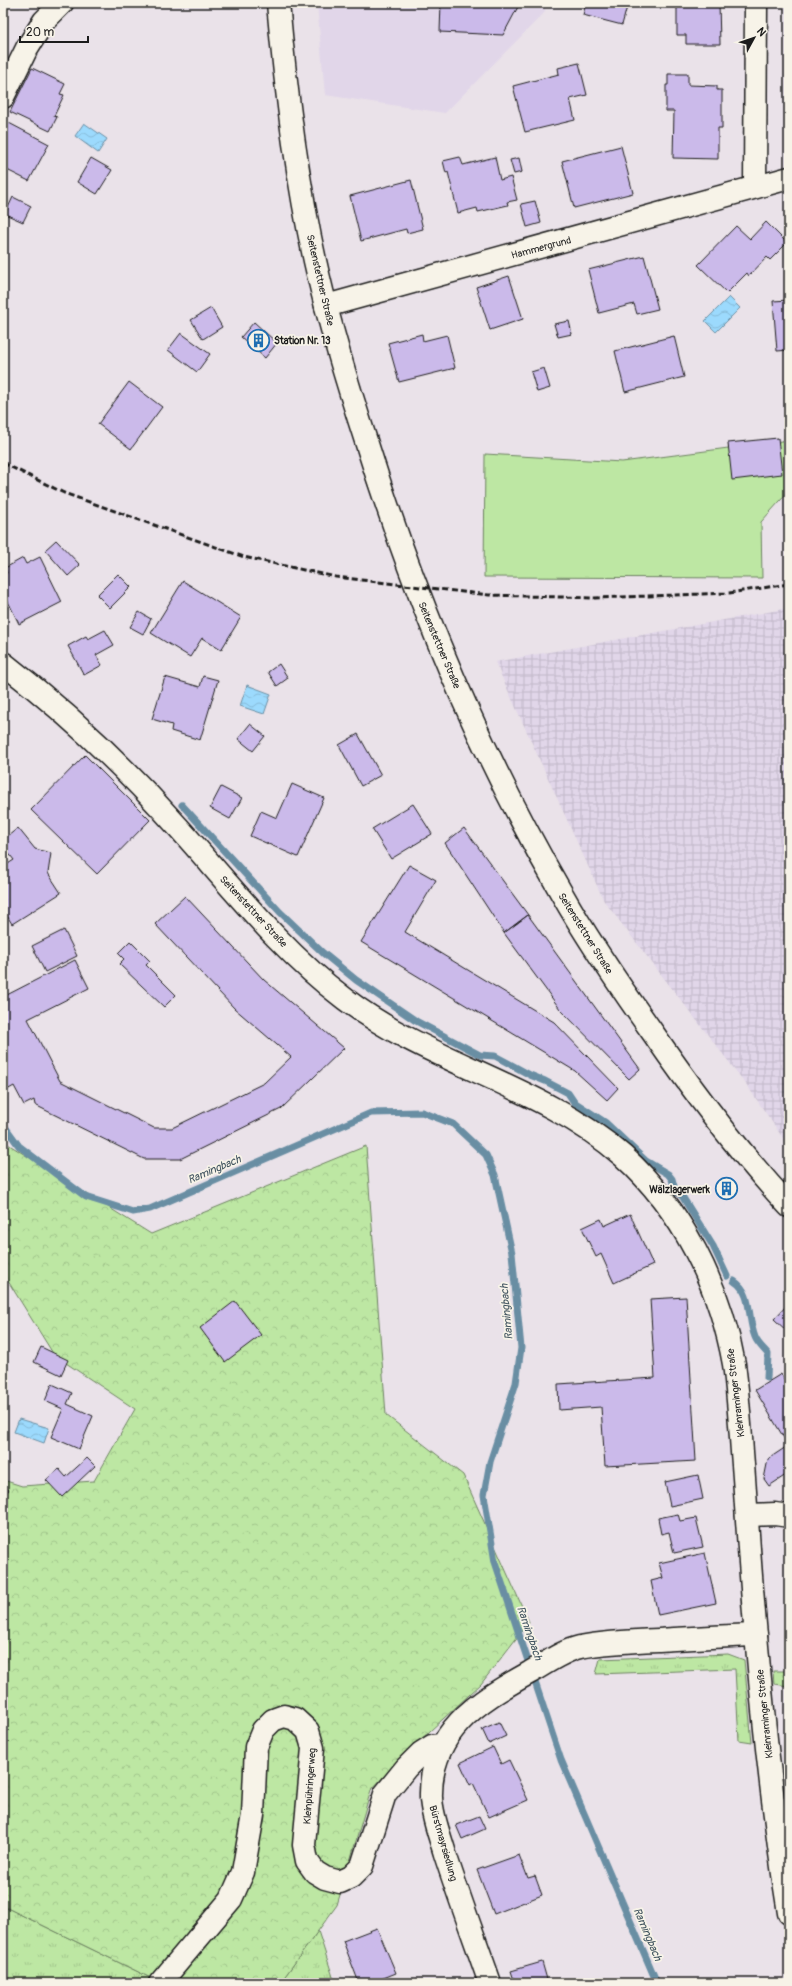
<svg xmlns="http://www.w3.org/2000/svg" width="792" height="1986" font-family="Pangolin,sans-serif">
	<defs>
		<pattern id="industrial-grid" width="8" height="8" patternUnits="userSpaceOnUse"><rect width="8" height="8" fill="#e1d6e9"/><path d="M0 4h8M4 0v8" fill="none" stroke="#c0b7c7"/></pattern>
		<pattern id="grass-tufts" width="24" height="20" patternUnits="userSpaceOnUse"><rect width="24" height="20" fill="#bde7a3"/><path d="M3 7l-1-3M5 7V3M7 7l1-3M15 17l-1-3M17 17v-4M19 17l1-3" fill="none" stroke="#a2c68c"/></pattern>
		<pattern id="forest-crowns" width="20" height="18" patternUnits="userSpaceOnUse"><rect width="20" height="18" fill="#bde7a3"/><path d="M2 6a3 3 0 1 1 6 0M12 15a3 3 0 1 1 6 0" fill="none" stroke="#a2c68c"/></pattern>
		<pattern id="water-waves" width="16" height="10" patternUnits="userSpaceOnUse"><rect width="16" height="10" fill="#9cdafd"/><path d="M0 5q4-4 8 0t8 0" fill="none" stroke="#86bad8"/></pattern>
	</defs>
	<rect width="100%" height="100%" fill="#eae2e9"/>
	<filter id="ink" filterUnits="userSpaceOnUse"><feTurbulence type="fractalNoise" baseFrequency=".025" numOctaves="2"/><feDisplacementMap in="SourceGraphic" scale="8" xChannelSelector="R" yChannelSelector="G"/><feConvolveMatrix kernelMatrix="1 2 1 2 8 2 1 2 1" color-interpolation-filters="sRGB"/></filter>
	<g filter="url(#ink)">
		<path fill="#e1d6e9" d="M 317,3 L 545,3 L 545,12 L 445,113 L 325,95 Z"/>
		<path fill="url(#industrial-grid)" d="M 789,608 L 789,1147 L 746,1084 L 604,901 L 495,662 Z"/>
		<path fill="url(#grass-tufts)" stroke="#6c8260" d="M 728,1654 L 744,1660 L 752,1743 L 739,1741 L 735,1669 L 596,1674 L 600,1659 Z
			M 773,1671 L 789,1671 L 789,1686 L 774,1684 Z
			M 3,1906 L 161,1983 L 3,1983 Z
			M 318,1931 L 335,1983 L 280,1983 Z"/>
		<path fill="url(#forest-crowns)" stroke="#6c8260" d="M 3,1141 L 151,1234 L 366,1146 L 386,1415 L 463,1475 L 529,1622 L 481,1684 L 405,1754 L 371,1790 L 337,1905 L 280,1983 L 161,1983 L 3,1906 L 3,1480 L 22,1486 L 94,1481 L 135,1409 L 54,1355 L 3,1273 Z"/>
		<path fill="#bde7a3" stroke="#6c8260" d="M 789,440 L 789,491 L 761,522 L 762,578 L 484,577 L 485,454 L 622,462 Z"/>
		<path fill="url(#water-waves)" stroke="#698ea3" d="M 84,123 L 107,139 L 98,153 L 75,136 Z
			M 729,297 L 740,308 L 716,332 L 705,321 Z
			M 247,685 L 271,694 L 264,714 L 240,706 Z
			M 19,1419 L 49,1428 L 44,1443 L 14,1432 Z"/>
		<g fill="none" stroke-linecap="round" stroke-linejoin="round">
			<path stroke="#698ea3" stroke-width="7" d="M 182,805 L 280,912 L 323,953 L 356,980 L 416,1021 L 480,1055 L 495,1056 L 530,1075 L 545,1081 L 568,1093 L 574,1102 L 606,1123 L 646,1161 L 668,1174 L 672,1179 L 675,1190 L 682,1196 L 713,1246 L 727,1276
				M 3,1124 L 19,1146 L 86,1197 L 133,1212 L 150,1209 L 371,1113 L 422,1112 L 453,1124 L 486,1155 L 495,1175 L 512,1253 L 521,1348 L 516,1383 L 490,1462 L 484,1495 L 495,1562 L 561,1760 L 657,1983
				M 734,1281 C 753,1293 747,1318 755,1337 C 757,1343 764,1349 768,1354 L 767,1378"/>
		</g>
		<path fill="#cbbaea" stroke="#1c1c1c" d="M 441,3 L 520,3 L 503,35 L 440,32 Z
			M 586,3 L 628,3 L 622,25 L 583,15 Z
			M 677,3 L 719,3 L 720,44 L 686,44 L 686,35 L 677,35 Z
			M 579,63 L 587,95 L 570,99 L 575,120 L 525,132 L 513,86 L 559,74 L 558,68 Z
			M 32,68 L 65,84 L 60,94 L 64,95 L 54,116 L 57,117 L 50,131 L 10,112 Z
			M 668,74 L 688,74 L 688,85 L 717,86 L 717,90 L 722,90 L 722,128 L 718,128 L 718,159 L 673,158 L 674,111 L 666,111 L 666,85 L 668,85 Z
			M 7,122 L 49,144 L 29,181 L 3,168 L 3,129 Z
			M 621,146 L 633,193 L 574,208 L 562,161 Z
			M 460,157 L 463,165 L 495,157 L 500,180 L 511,177 L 517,200 L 507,202 L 508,205 L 478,212 L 477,208 L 458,213 L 448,172 L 446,173 L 443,161 Z
			M 91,158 L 112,170 L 97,194 L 77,182 Z
			M 519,158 L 522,172 L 514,174 L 510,160 Z
			M 411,180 L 423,229 L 407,233 L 406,229 L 361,241 L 350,196 Z
			M 13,197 L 31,206 L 23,222 L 5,214 Z
			M 535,201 L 541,223 L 527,227 L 521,204 Z
			M 766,222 L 787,243 L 770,260 L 767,257 L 749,276 L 747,273 L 727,293 L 698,265 L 736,226 L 750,239 Z
			M 644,256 L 658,309 L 637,314 L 634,304 L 599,313 L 588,270 Z
			M 509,276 L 523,319 L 490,330 L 476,287 Z
			M 789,300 L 789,350 L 777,351 L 773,301 Z
			M 211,308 L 222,327 L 203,339 L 191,320 Z
			M 569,321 L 572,334 L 558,337 L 554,324 Z
			M 254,322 L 277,343 L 265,358 L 241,337 Z
			M 181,333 L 210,354 L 197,372 L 168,350 Z
			M 422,334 L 423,341 L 447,335 L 455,368 L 399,382 L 388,343 Z
			M 674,336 L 684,377 L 625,392 L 615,351 Z
			M 544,368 L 550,388 L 537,392 L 531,372 Z
			M 129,382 L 162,407 L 131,449 L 98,424 Z
			M 778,438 L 782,474 L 732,480 L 728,443 Z
			M 56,540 L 80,565 L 68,576 L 45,550 Z
			M 40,557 L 62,602 L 19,624 L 3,591 L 3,575 L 7,573 L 5,568 L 23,558 L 26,564 Z
			M 118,574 L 131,587 L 110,608 L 97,595 Z
			M 183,581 L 241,617 L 221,650 L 202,638 L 190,657 L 151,633 Z
			M 139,612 L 151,619 L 143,634 L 130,627 Z
			M 105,630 L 114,645 L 96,655 L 102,665 L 84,675 L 68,646 L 86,636 L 88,639 Z
			M 279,664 L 288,678 L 277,686 L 268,672 Z
			M 203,676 L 218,680 L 200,740 L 171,731 L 172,725 L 152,719 L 165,677 L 200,687 Z
			M 250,724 L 265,736 L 253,751 L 238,739 Z
			M 358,734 L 381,775 L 361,786 L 339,745 Z
			M 85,755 L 150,820 L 97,874 L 31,810 Z
			M 292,784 L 324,798 L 298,857 L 250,836 L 261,811 L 277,818 Z
			M 221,787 L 242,798 L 230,819 L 210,808 Z
			M 413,804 L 432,834 L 391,859 L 372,829 Z
			M 18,828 L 35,849 L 51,853 L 48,873 L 61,893 L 12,924 L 3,909 L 3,901 L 5,900 L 3,897 L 3,867 L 14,860 L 3,846 L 3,840 Z
			M 464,828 L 528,915 L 504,933 L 445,843 Z
			M 409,865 L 436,880 L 405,932 L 554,1022 L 618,1088 L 607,1100 L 575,1071 L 361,942 Z
			M 185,896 L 264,980 L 344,1048 L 281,1109 L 180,1159 L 144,1159 L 35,1105 L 34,1100 L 24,1105 L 14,1086 L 7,1090 L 3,1083 L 3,997 L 75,960 L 89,988 L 28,1019 L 60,1081 L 154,1128 L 172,1128 L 264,1083 L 291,1057 L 234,1008 L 155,924 Z
			M 528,915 L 640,1069 L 629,1079 L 560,1009 L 504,933 Z
			M 64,930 L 77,956 L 45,972 L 32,946 Z
			M 130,941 L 150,961 L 146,965 L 176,995 L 164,1007 L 119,964 L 124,959 L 118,953 Z
			M 725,1180 L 734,1192 L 727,1197 L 718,1186 Z
			M 630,1214 L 653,1265 L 614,1283 L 601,1254 L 596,1257 L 582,1228 L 601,1219 L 604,1226 Z
			M 686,1297 L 696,1461 L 605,1466 L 601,1407 L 559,1410 L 558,1384 L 655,1378 L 650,1299 Z
			M 235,1301 L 261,1335 L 225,1362 L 200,1328 Z
			M 789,1303 L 789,1333 L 774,1319 Z
			M 41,1347 L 68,1360 L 61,1375 L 34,1362 Z
			M 781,1374 L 789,1387 L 789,1435 L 784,1438 L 755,1390 Z
			M 52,1384 L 72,1393 L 67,1404 L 93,1416 L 79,1449 L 51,1437 L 63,1409 L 45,1401 Z
			M 789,1445 L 789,1473 L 769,1486 L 764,1479 L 768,1459 Z
			M 87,1458 L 95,1466 L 62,1497 L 46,1480 L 59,1469 L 66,1477 Z
			M 698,1475 L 703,1499 L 670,1506 L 665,1482 Z
			M 3,1484 L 9,1490 L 3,1496 Z
			M 678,1514 L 680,1521 L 696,1518 L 703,1547 L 674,1553 L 669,1532 L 661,1534 L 658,1518 Z
			M 705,1553 L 716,1603 L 658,1615 L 651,1581 L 663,1578 L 659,1563 Z
			M 499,1722 L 506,1736 L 489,1744 L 482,1729 Z
			M 493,1747 L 501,1764 L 509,1760 L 528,1800 L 489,1817 L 473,1783 L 470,1785 L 460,1763 Z
			M 479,1816 L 485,1829 L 462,1839 L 456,1825 Z
			M 519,1855 L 528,1878 L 535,1876 L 542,1895 L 494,1914 L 477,1870 Z
			M 377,1928 L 396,1973 L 371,1983 L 359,1983 L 343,1941 Z
			M 542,1962 L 548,1983 L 515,1983 L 511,1971 Z"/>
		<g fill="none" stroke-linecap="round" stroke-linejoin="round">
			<defs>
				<path id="minor" d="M 755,187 L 756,3
					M 326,306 L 789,178
					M 747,1515 L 775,1514 L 789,1516
					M 160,1983 L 231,1899 L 243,1872 L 253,1815 L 256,1747 L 263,1730 L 273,1720 L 284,1716 L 295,1719 L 308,1731 L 313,1748 L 304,1845 L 307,1861 L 315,1872 L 325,1878 L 340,1882 L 351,1877 L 362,1866 L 385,1794 L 406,1768 L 421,1753 L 432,1746 L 442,1745
					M 490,1983 C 475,1940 459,1897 445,1854 C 440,1836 432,1817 431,1798 C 429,1732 477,1702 529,1673 C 545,1664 562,1651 580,1647 C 606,1642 633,1641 659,1640 C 691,1638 723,1636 756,1635"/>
				<path id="major" d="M 278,3 C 286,94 297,184 318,274 C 331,330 348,386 366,441 C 415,598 479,751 562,894 C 589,942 621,988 653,1033 C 695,1094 739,1152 789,1206
					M 3,97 L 27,48 L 44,21 L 62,3
					M 3,663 C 69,714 123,765 178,827 C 231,886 281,951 345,999 C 430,1064 542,1085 623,1156 C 682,1209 720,1286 734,1364 C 738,1393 740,1423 742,1452 C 747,1513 750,1574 756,1635 C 764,1728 774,1821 789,1913"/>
			</defs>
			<use href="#minor" stroke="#1c1c1c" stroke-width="25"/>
			<use href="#major" stroke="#1c1c1c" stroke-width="25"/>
			<use href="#minor" stroke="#f7f3e8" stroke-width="22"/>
			<use href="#major" stroke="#f7f3e8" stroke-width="22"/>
			<path stroke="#1c1c1c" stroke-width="3" stroke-dasharray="6 3" stroke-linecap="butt" d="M 3,463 L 64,493 L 244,557 L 336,577 L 489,595 L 595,598 L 729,593 L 789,584"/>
		</g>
	</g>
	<defs>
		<symbol id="building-ring" viewBox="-11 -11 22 22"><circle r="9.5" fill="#f7f3e8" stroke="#1f6fb2" stroke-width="1.5"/><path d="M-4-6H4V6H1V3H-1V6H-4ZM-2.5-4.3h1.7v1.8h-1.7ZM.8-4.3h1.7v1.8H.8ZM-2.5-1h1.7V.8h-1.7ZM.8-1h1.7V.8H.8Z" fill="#1f6fb2"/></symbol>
	</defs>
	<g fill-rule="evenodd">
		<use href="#building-ring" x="246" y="328" width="25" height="25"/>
		<use href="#building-ring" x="714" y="1176" width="25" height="25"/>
	</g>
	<g text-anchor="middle" stroke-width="3.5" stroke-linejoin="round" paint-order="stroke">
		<g font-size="10" fill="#1c1c1c" stroke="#f7f3e8">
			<text transform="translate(541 247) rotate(-15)" y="4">Hammergrund</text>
			<text transform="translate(321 280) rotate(77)" y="4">Seitenstettner Straße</text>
			<text transform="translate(440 645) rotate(67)" y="4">Seitenstettner Straße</text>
			<text transform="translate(254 911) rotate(47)" y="4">Seitenstettner Straße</text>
			<text transform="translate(586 933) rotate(58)" y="4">Seitenstettner Straße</text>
			<text transform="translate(735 1393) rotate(-97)" y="4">Kleinraminger Straße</text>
			<text transform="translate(764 1714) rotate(-96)" y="4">Kleinraminger Straße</text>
			<text transform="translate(309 1786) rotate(-86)" y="4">Kleinpühringerweg</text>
			<text transform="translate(444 1843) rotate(74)" y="4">Bürstmayrsiedlung</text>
		</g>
		<g font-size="10" font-weight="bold" fill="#1c1c1c" stroke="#f7f3e8" text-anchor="start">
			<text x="274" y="344">Station Nr. 13</text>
			<text x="710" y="1193" text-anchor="end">Wälzlagerwerk</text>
		</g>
		<g font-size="11" font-style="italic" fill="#425560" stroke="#f7f3e8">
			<text transform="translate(214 1169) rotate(-23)" y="4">Ramingbach</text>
			<text transform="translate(506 1312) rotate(-95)" y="4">Ramingbach</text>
			<text transform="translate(530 1633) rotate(71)" y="4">Ramingbach</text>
			<text transform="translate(648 1934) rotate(67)" y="4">Ramingbach</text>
		</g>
	</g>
	<rect width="792" height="1986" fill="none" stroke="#f7f3e8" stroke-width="16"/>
	<rect x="8" y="8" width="776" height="1970" fill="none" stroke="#1c1c1c" stroke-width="1.5" filter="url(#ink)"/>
	<g transform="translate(754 38) rotate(50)" stroke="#f7f3e8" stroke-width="3" paint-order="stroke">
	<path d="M0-3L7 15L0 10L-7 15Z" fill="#1c1c1c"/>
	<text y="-6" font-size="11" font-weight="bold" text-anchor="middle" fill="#1c1c1c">N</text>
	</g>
	<path d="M20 36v6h68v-6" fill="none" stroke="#1c1c1c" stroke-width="2"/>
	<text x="26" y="36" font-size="12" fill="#1c1c1c" stroke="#f7f3e8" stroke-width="3" paint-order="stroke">20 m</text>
</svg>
